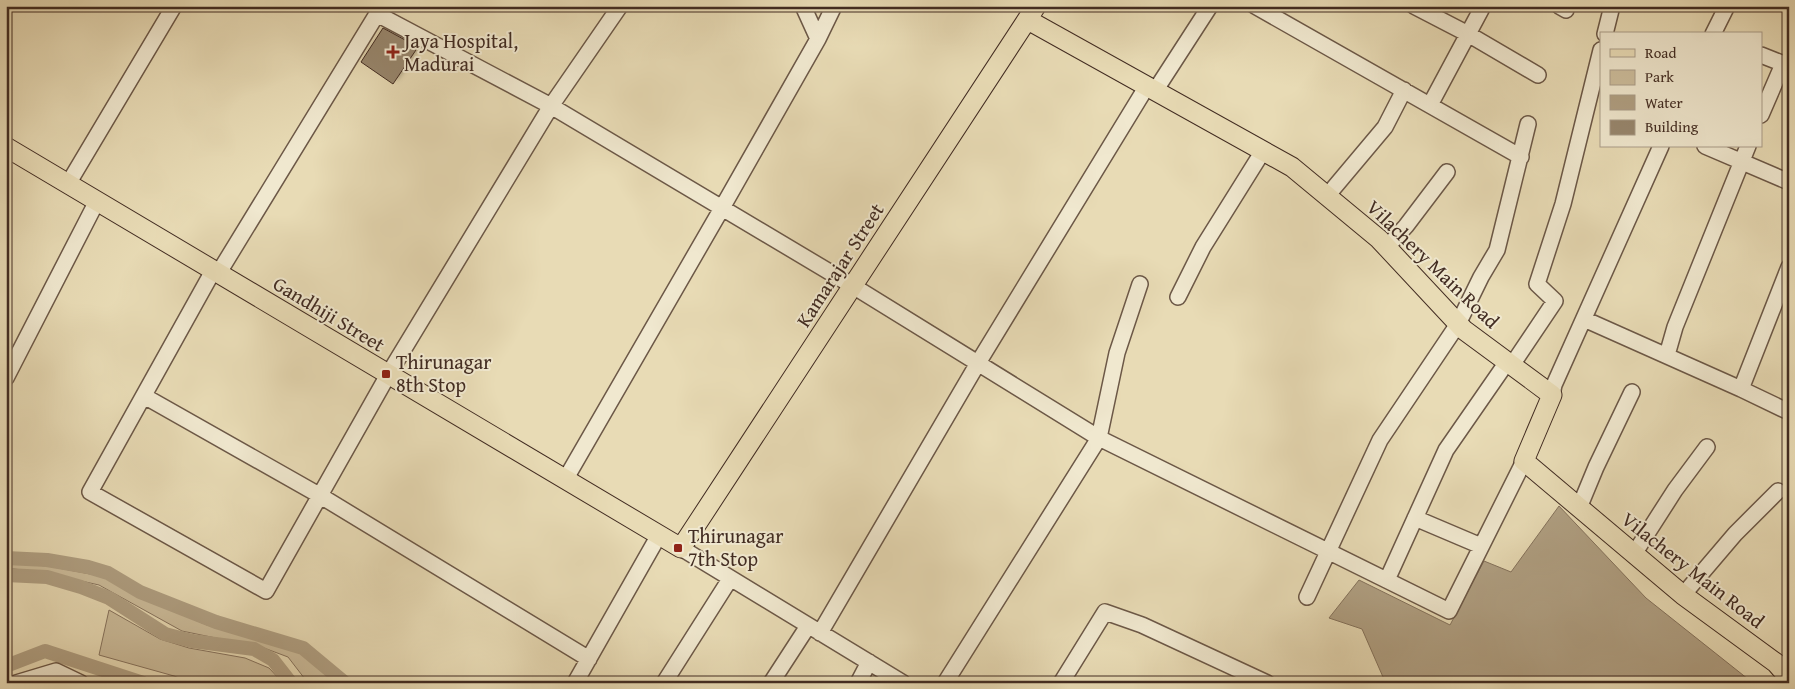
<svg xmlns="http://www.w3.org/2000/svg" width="1795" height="689" font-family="'Gentium Book Plus',serif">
	<defs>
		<filter id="shadow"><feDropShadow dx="4.5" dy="-4.5" stdDeviation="2.5" flood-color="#0004"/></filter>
	</defs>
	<rect width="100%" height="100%" fill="#e8dbb5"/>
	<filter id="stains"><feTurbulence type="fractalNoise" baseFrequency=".004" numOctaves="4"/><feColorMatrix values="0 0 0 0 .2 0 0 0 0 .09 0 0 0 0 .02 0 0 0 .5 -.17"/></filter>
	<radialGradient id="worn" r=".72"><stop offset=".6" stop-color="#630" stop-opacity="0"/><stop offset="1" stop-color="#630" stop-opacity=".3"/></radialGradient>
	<path fill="#ccbd9c" stroke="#87745f" d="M 6,563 L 48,566 L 106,577 L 135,595 L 207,625 L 301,652 L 335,683 L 308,683 L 288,657 L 264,648 L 182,631 L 99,585 L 46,573 L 6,568 Z
		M 109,610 L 160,639 L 189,648 L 245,658 L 269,668 L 283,683 L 191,683 L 174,676 L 99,655 Z"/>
	<path fill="#b0a083" stroke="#84725c" d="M 1559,506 L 1646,598 L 1753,683 L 1396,683 L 1383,677 L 1362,629 L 1329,618 L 1359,580 L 1450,625 L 1484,561 L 1511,572 Z"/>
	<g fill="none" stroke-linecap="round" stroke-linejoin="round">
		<path stroke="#b0a083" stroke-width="14" d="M 6,558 L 47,560 L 88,567 L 108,573 L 140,592 L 216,622 L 303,648 L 345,683
			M 6,575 L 47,577 L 81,587 L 109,598 L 165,634 L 192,641 L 254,649 L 273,660 L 291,683
			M 6,666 L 45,651 L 143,683"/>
	</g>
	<path fill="#98876e" stroke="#422c22" filter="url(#shadow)" d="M 383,28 L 418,47 L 393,84 L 361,62 Z"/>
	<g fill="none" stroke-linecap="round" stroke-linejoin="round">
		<defs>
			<path id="minor" d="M 1255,6 L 1521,157
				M 1414,6 L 1468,34 L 1538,75
				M 1559,6 L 1566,10
				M 1605,34 L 1612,6
				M 1713,34 L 1727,6
				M 818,39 L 834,6
				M 1761,55 L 1789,66
				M 1155,91 L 1210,6
				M 1430,105 L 1483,6
				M 1761,115 L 1783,64
				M 1705,146 L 1789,182
				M 68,184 L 174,6
				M 1327,196 L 1385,127 L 1404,90
				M 1387,247 L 1406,226 L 1447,172
				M 213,271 L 90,492 L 266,591 L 388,375 L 551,106 L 620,6
				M 218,274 L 377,14 L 551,106 L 853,286 L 1099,438 L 1117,353 L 1140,284
				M 1178,297 L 1203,247 L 1263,151
				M 1584,319 L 1741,389 L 1789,267
				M 1667,355 L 1675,327 L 1748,146
				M 1512,365 L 1555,301 L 1537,284 L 1563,204 L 1601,50
				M 6,378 L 97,201
				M 1741,389 L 1789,412
				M 1552,395 L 1554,385 L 1661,146
				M 144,396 L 319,495 L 589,659
				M 565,480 L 722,208 L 818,39 L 803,6
				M 1579,508 L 1596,467 L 1632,392
				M 1415,518 L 1481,546
				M 681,548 L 903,683
				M 1634,554 L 1675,490 L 1707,447
				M 1387,580 L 1446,450 L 1507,362
				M 1683,595 L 1735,534 L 1778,491
				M 1307,597 L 1380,440 L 1458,324 L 1481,277 L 1497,250 L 1528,124
				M 820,633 L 978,363 L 1147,86
				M 16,683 L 56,671 L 81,683
				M 575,683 L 659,535
				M 664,683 L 730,579
				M 771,683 L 808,626
				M 858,683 L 869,662
				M 945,683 L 1099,438 L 1449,611 L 1524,461
				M 1061,683 L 1105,612 L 1142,625 L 1267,683"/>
			<path id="major" d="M 1028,20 L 1292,167 L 1379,239 L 1464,330 L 1552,395 L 1524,461 L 1683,595 L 1776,663 L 1789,678
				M 6,147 L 681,548 L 1036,6"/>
		</defs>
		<use href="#minor" stroke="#6c5847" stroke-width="18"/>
		<use href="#major" stroke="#422c22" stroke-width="21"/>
		<use href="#minor" stroke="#f0e8cf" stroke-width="15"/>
		<use href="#major" stroke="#e8dbb5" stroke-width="19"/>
	</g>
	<g fill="#8f2418" stroke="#f0e8cf" stroke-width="2">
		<path d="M390.5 44.5h5v5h5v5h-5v5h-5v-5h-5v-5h5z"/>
		<rect x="381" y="369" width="10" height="10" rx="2.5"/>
		<rect x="673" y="543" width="10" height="10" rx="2.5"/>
	</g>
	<g text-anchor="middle" stroke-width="4" stroke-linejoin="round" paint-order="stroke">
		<g font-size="20" fill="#422c22" stroke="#f0e8cf" text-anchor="start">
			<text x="404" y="48">Jaya Hospital,<tspan x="404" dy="23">Madurai</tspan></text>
			<text x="396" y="369">Thirunagar<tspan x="396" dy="23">8th Stop</tspan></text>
			<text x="688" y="543">Thirunagar<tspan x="688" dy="23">7th Stop</tspan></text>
		</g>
		<g font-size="20" fill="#422c22" stroke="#f0e8cf">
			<text transform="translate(1433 264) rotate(44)" y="7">Vilachery Main Road</text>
			<text transform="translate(840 265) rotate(-57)" y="7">Kamarajar Street</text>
			<text transform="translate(329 314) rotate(31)" y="7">Gandhiji Street</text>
			<text transform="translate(1693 570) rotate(38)" y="7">Vilachery Main Road</text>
		</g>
	</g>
	<rect width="1795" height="689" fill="none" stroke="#e8dbb5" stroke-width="25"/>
	<rect x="8" y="8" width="1780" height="674" fill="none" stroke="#422c22" stroke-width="2.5"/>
	<rect x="12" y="12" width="1770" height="664" fill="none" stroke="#422c22"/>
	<rect x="1600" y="32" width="162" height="115" fill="#f0e8cf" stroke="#aa9d8a"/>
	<rect x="1610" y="49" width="25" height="8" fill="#e8dbb5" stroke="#aa9d8a"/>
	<text x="1645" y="58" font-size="15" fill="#422c22">Road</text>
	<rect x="1610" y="70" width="25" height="15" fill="#ccbd9c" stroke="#aa9d8a"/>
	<text x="1645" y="82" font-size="15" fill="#422c22">Park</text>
	<rect x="1610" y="95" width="25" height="15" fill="#b0a083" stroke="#aa9d8a"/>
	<text x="1645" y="108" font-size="15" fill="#422c22">Water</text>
	<rect x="1610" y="120" width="25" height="15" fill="#98876e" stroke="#aa9d8a"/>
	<text x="1645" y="132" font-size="15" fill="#422c22">Building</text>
	<rect width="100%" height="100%" filter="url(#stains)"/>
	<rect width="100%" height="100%" fill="url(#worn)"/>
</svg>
